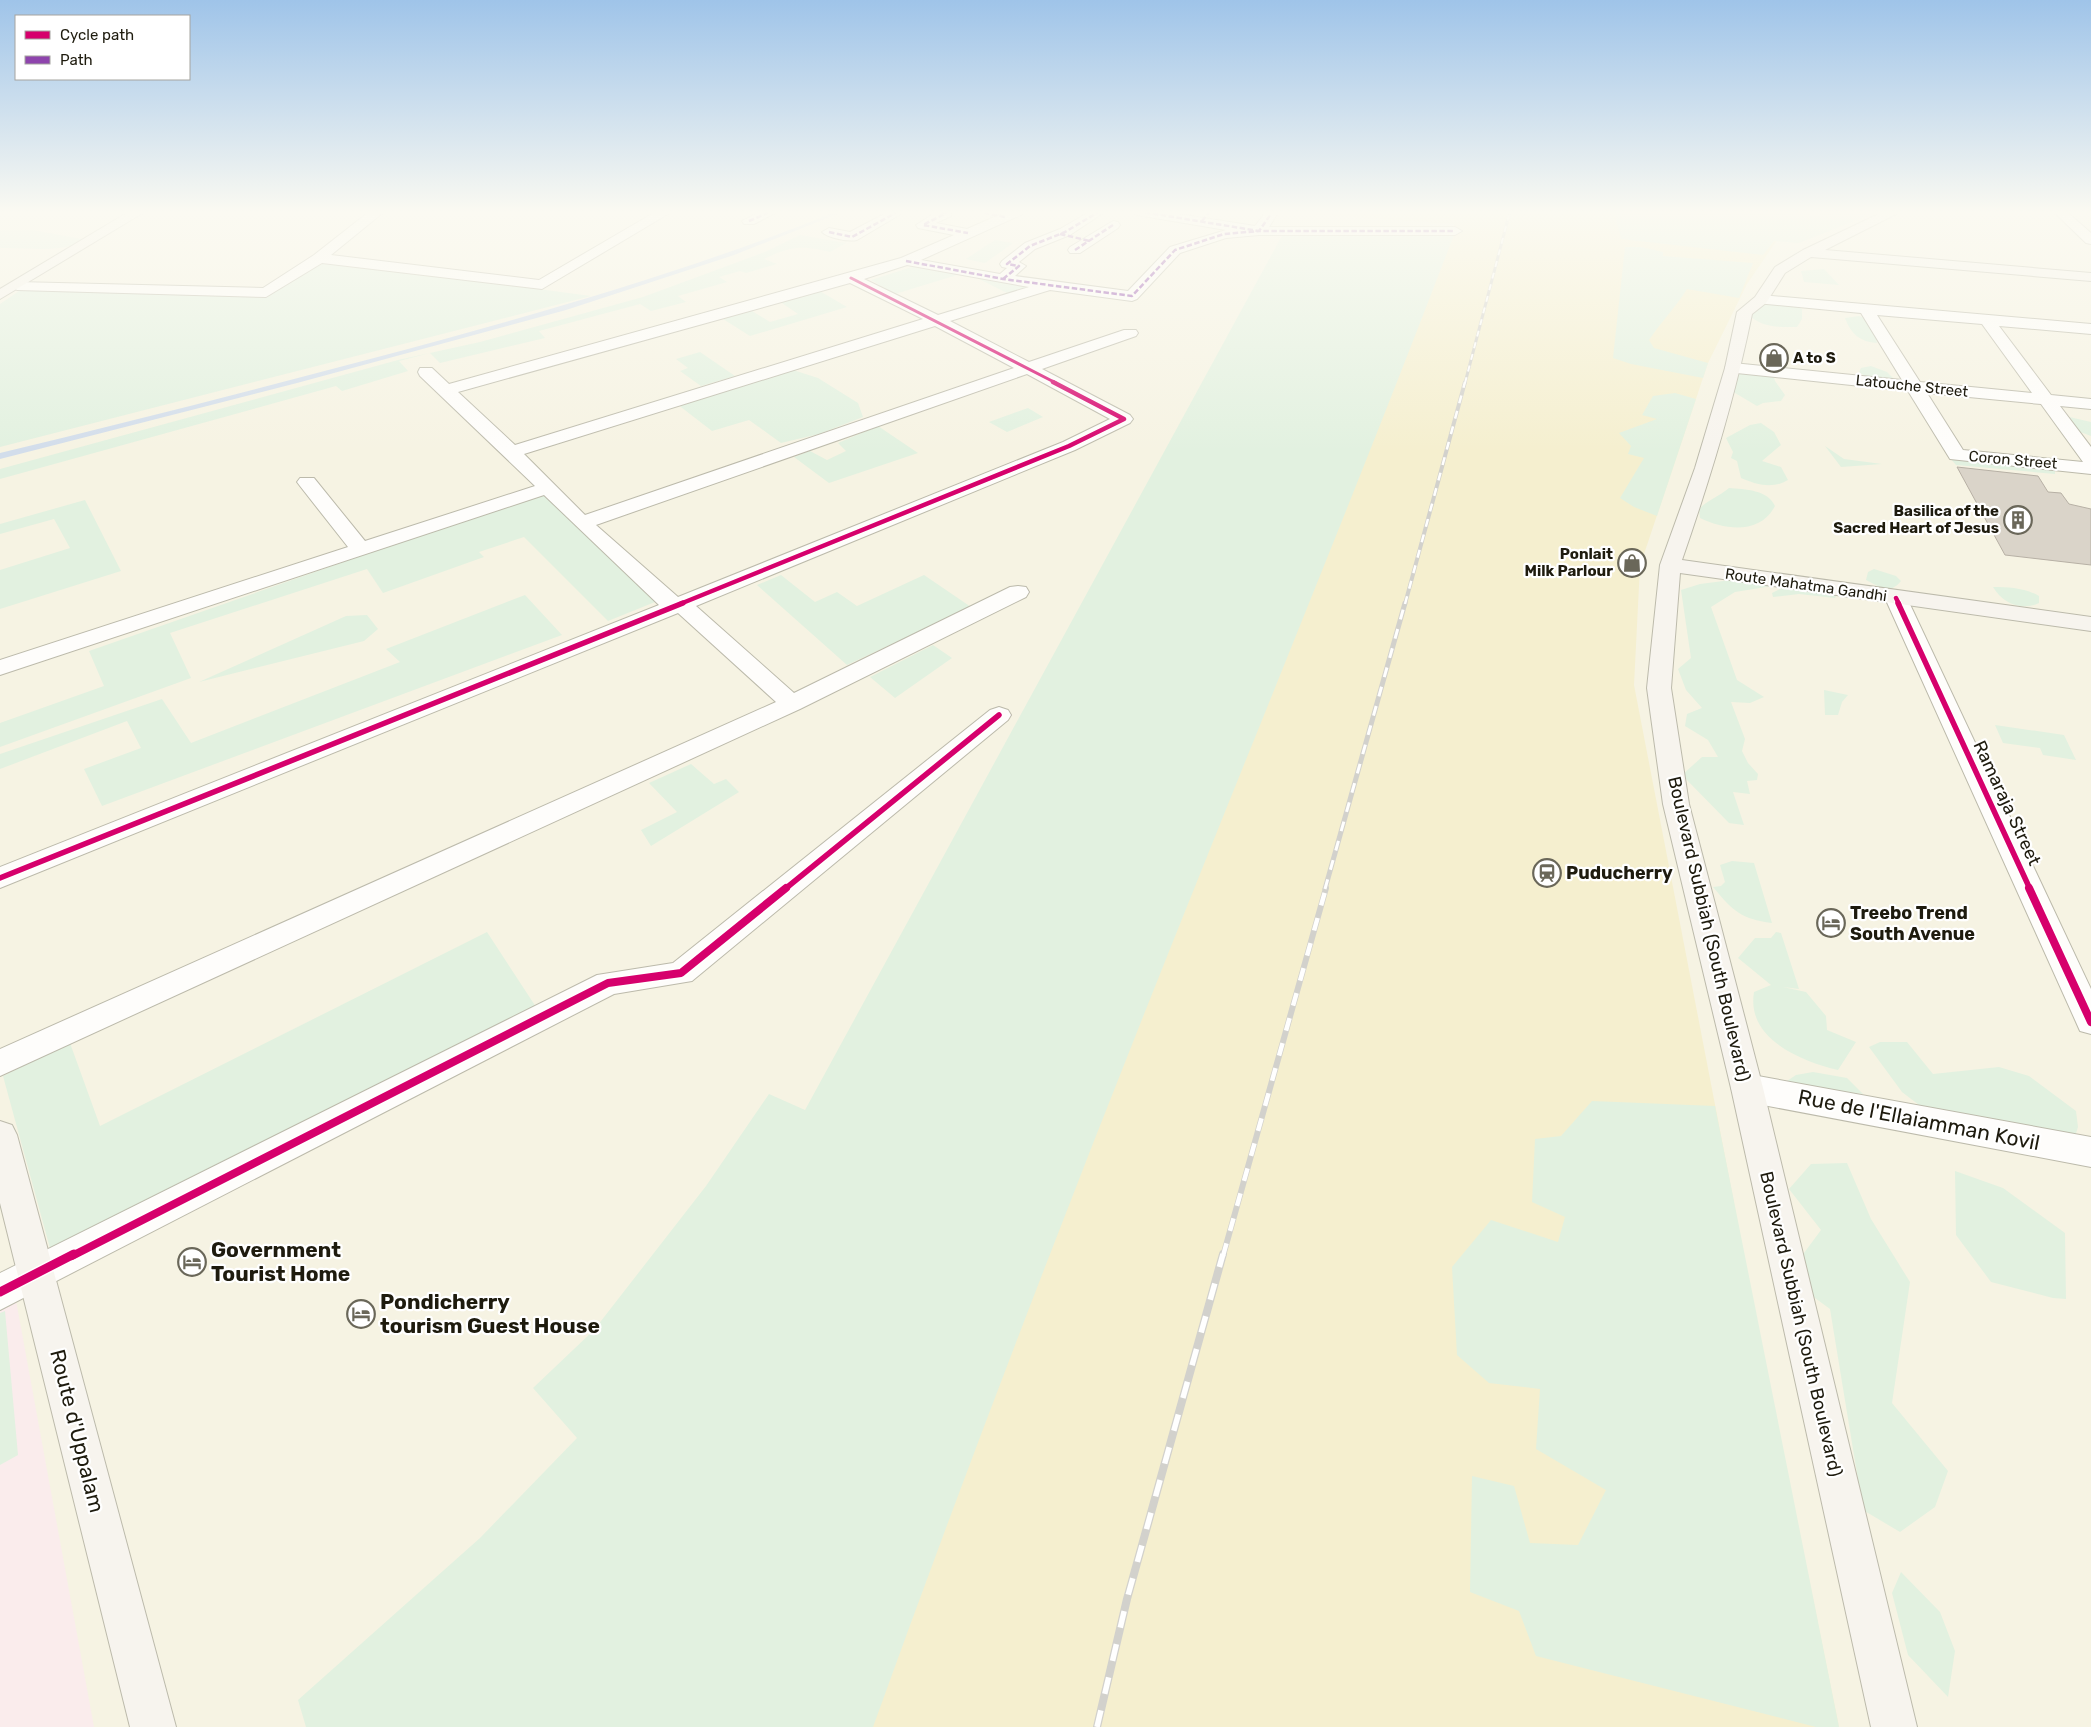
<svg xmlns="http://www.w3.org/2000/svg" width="2091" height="1727" font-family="Rubik,sans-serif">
	<rect width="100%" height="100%" fill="#f6f3e3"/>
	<path fill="#f5efcf" d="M 1293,211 L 1797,211 L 1747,284 L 1708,363 L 1640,566 L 1634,685 L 1756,1317 L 1839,1727 L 475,1727 L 1455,232 L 1454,224 L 1292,213 Z"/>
	<path fill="#faecec" d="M 15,1295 L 94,1727 L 0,1727 L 0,1302 Z"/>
	<path fill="#e2f1e0" d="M 1614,211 L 1800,211 L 1816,216 L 1829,211 L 1877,212 L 1799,243 L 1774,241 L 1763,255 L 1621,239 Z
		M 0,230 L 33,230 L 87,240 C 59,254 30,247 0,248 Z
		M 1284,232 L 1455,232 C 1372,450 1283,667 1196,884 C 1084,1163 975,1444 873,1727 L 306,1727 L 298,1700 L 480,1538 L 577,1438 L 533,1388 L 594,1330 L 706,1186 L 769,1094 L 805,1110 Z
		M 800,235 L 846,243 L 830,252 C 802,245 790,246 764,259 L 777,264 L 746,273 L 740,271 L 719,277 L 727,282 L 678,296 L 686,302 L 651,311 L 640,304 L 539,331 L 545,338 L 440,363 L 430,353 L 399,361 L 408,371 L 342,391 L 336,386 L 0,479 L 0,469 L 398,360 L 480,342 L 643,297 L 765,252 Z
		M 995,240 L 1013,243 L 985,263 L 966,259 Z
		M 1625,247 L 1641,247 L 1663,252 L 1663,256 L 1753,263 L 1739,298 L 1687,289 C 1676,307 1661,322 1649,340 L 1654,348 L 1708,363 L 1703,378 L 1631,364 L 1613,358 Z
		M 312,259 L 591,296 L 0,447 L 0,304 L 22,289 L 260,294 Z
		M 915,266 L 957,275 L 895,294 L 871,280 Z
		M 1824,269 L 1839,285 L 1804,282 L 1801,271 Z
		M 973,276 L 1033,286 L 1007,293 Z
		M 818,290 L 847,307 L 750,336 L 723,319 L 752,311 L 770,322 L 798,314 L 779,301 Z
		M 1759,301 L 1785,303 L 1802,309 L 1802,319 L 1797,327 C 1775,327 1762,328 1745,312 Z
		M 1859,316 L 1869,320 L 1874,330 L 1877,343 C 1860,342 1851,334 1845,318 Z
		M 700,352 L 735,376 L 701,386 L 680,371 L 688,368 L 676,359 Z
		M 1871,366 L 1887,372 L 1893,378 C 1882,381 1867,379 1859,372 L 1861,368 Z
		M 793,370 L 818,378 L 858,403 L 863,417 L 819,434 L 781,443 L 749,420 L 712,431 L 677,404 Z
		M 1729,370 L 1773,374 L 1775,381 L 1785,395 L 1781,401 L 1763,403 L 1757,406 L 1730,390 Z
		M 1675,393 L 1696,399 L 1657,516 L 1634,507 L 1620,498 L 1644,458 L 1628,454 L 1631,446 L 1619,433 L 1657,419 L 1642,415 L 1653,396 Z
		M 1028,408 L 1043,417 L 1007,432 L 989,422 Z
		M 2065,416 L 2091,422 L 2091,436 L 2075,430 Z
		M 1761,423 L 1774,432 L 1781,445 L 1762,461 L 1781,467 L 1788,480 C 1773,489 1757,485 1741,478 L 1737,461 L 1731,458 L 1733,452 L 1726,438 L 1750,425 Z
		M 878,426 L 918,453 L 829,483 L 794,457 L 810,451 L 827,460 L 846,451 L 838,443 Z
		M 1825,446 L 1844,459 L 1882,464 L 1841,467 Z
		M 1949,457 L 2055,467 L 2055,474 L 1956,465 Z
		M 1729,488 C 1745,489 1768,490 1775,506 C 1760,535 1725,530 1700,518 L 1699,509 C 1706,501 1720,496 1729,488 Z
		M 544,492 L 660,600 L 608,621 L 524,537 L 479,552 L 484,557 L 383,593 L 367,569 L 170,633 L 191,678 L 0,747 L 0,723 L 104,686 L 89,651 Z
		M 85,500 L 121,571 L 0,609 L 0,570 L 70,548 L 54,519 L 0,534 L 0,524 Z
		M 1874,569 L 1896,576 L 1901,581 C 1889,596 1879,586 1866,580 L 1868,572 Z
		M 781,575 L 815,602 L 837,592 L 857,606 L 924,575 L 971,607 L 847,665 L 757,585 Z
		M 1747,578 L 1784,584 L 1735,592 L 1711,607 L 1737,680 L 1764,697 L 1750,703 L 1731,702 L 1745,739 L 1742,751 L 1748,763 L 1758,774 L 1757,780 L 1747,781 L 1750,794 L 1733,792 L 1744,825 L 1729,823 L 1682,775 L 1702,757 L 1718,757 L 1708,740 L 1685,726 L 1687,714 L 1702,708 L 1686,690 L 1678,669 L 1691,658 L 1681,590 L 1700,584 Z
		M 1784,587 L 1836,596 L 1835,598 L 1799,594 L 1773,597 L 1772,593 Z
		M 1993,587 C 2009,587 2025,588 2039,596 L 2039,603 C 2022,611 2003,604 1993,587 Z
		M 525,595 L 562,635 L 102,806 L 84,769 L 141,748 L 127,721 L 0,769 L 0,754 L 162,699 L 191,743 L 400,662 L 386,649 Z
		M 367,615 L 378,629 L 364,641 L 199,682 L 346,616 Z
		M 933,645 L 952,658 L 895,698 L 870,677 Z
		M 1824,690 L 1848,695 L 1842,702 L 1838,715 L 1825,715 Z
		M 1995,725 L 2064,735 L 2076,760 L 2043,755 L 2040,748 L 2003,743 Z
		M 691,764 L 714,784 L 726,779 L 739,792 L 651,846 L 641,830 L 677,812 L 649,783 Z
		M 1732,861 L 1754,863 L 1772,923 C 1741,919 1733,911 1713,887 L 1721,886 L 1725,882 L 1720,865 Z
		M 487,932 L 536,1007 L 51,1252 L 3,1076 L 70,1043 L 100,1126 Z
		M 1776,932 L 1781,933 L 1799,989 L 1783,987 L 1806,992 L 1826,1016 L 1827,1030 L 1856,1042 L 1838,1070 C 1801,1061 1746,1039 1754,992 L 1771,985 L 1738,958 L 1755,938 L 1771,938 Z
		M 1880,1042 L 1907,1042 L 1933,1074 L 1999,1067 L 2029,1076 L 2076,1111 L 2078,1127 L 2072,1146 L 1936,1118 L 1902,1092 L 1869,1047 Z
		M 1813,1072 L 1847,1078 L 1863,1094 L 1828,1089 L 1775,1089 L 1796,1075 Z
		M 1592,1101 L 1715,1106 L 1839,1727 L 1816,1727 L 1536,1656 L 1519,1611 L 1470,1592 L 1472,1476 L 1514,1486 L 1530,1543 L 1578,1545 L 1606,1490 L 1536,1449 L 1540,1389 L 1489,1383 L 1457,1355 L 1452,1267 L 1491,1220 L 1558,1242 L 1565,1217 L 1532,1202 L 1535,1139 L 1561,1136 Z
		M 1847,1163 L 1871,1219 L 1910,1282 L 1892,1403 L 1948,1471 L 1935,1507 L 1900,1532 L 1863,1510 L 1830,1309 L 1804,1290 L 1804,1253 L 1821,1230 L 1789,1189 L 1811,1164 Z
		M 1955,1171 L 2003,1188 L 2065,1233 L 2066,1299 L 2053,1298 L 1991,1282 L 1956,1235 Z
		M 5,1311 L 18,1455 L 0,1465 L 0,1313 Z
		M 1901,1572 L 1940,1612 L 1955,1651 L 1948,1697 L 1908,1655 L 1892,1593 Z"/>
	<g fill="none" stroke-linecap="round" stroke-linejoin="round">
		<path fill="#d2ddeb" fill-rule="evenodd" d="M 838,211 L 845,211 L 734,255 L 566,310 L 297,383 L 0,459 L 0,453 C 125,423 250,391 374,358 C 531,316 687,272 838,211 Z"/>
	</g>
	<path fill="#dad4c9" stroke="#b7b0a5" d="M 1957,467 L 2038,476 L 2048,492 L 2061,493 L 2069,504 L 2091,509 L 2091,565 L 2005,555 Z"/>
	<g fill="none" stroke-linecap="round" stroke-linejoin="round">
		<defs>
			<path id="street" d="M 370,211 L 385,211 L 331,255 L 539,280 L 657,211 L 673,211 L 542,289 L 322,263 L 266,297 L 17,290 L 10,286 L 17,282 L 263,288 L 314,255 Z
				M 762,211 L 779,211 L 754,224 L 744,224 L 742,221 Z
				M 890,211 L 906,211 L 857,240 C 848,242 828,238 822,232 L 829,228 L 850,232 Z
				M 927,211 L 951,211 L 951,216 L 936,223 L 967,229 L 1008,211 L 1024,211 L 1023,214 L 921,260 L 1000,274 L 1007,268 L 1002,267 L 1000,264 L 1002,261 L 1025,243 L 1060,229 L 1091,211 L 1106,211 L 1070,235 L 1035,249 L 1019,262 L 1026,266 L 1015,276 L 1128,291 L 1170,247 L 1226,230 L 1137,215 L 1131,211 L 1159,211 L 1255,226 L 1267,211 L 1279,211 L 1269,227 L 1455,227 L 1462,231 L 1455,235 L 1259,235 L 1226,238 L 1180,253 L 1137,299 L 1132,301 L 1050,290 L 950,321 L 1029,362 L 1124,330 L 1136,330 L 1138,333 L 1136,336 L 1042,369 L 1130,415 L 1133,419 L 1130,423 L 1075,450 L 696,606 L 794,693 L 1010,587 L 1018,586 L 1026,587 L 1029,592 L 1026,597 L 800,709 L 0,1076 L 0,1049 L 776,702 L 678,613 L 0,888 L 0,867 L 659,605 L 544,495 L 0,675 L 0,660 L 348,547 L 300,486 L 297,482 L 300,478 L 314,478 L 365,541 L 535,486 L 420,376 L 418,372 L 420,368 L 432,368 L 449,384 L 901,258 L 954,235 L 918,228 L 916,225 L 932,215 ZM 907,265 L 1029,287 L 938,315 L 864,279 ZM 850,283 L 923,319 L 515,445 L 458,392 ZM 935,326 L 1014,368 L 585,515 L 524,454 ZM 1027,374 L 1110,419 L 1063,442 L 678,597 L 596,525 Z
				M 2053,211 L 2066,211 L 2091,233 L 2091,244 L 2086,243 Z
				M 1113,221 L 1118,222 L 1120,225 L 1118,228 L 1080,253 L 1070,253 L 1068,250 L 1070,247 Z
				M 1761,295 L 2091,324 L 2091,334 L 1999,326 L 2051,395 L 2091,399 L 2091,409 L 2060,406 L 2091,447 L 2091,474 L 1950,459 L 1908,391 L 1727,372 L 1725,368 L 1727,364 L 1733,363 L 1902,380 L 1861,313 L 1756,303 L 1753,300 ZM 1877,315 L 1982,324 L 2032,393 L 1920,382 ZM 1927,393 L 2041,404 L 2083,462 L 1963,450 Z
				M 1896,592 L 1904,593 L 1907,598 L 2091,989 L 2091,1034 L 2080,1031 L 2076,1022 L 1885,598 L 1888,593 Z
				M 999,707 L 1008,710 L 1011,715 L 1008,720 L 692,981 L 614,994 L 0,1310 L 0,1273 L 597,975 L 673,963 L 990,710 Z
				M 1747,1074 L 2091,1137 L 2091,1167 L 1747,1102 L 1736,1098 L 1731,1088 L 1736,1078 Z"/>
			<path id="secondary" d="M 130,211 L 146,211 L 0,299 L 0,289 Z
				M 1885,211 L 1902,211 L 1825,250 L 2091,273 L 2091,281 L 1811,257 L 1785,273 L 1766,303 L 1752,314 C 1735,398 1710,479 1682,560 L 2091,617 L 2091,631 L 1680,573 L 1671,688 L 1689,804 L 1763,1088 L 1917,1727 L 1871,1727 L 1731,1088 L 1663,804 L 1647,688 L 1660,565 L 1695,468 L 1725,368 L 1737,312 L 1755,297 L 1775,267 L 1803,250 Z
				M 0,1121 L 12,1125 L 17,1135 L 176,1727 L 130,1727 L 0,1203 Z"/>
		</defs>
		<use href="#street" stroke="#bcbaab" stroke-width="2"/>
		<use href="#secondary" stroke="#bcbaab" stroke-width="2"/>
		<use href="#street" fill="#fefdfb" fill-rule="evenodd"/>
		<use href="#secondary" fill="#f7f4ee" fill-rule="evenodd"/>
		<defs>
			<path id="rail-far4" d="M 1465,383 L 1510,211"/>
			<path id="rail-far3" d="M 1405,604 L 1465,382"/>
			<path id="rail-far2" d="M 1325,889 L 1405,603"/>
			<path id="rail-far1" d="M 1223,1256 L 1326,888"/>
			<path id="rail" d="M 1097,1727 L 1127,1599 L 1223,1254"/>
		</defs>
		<use href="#rail-far4" stroke="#d2d1cc" stroke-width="3"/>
		<use href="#rail-far3" stroke="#d2d1cc" stroke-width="4"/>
		<use href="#rail-far2" stroke="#d2d1cc" stroke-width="5"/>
		<use href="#rail-far1" stroke="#d2d1cc" stroke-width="6"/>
		<use href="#rail" stroke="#d2d1cc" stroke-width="8"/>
		<use href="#rail-far4" stroke="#fff" stroke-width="2" stroke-dasharray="6" stroke-linecap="butt"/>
		<use href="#rail-far3" stroke="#fff" stroke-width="2.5" stroke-dasharray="8" stroke-linecap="butt"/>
		<use href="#rail-far2" stroke="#fff" stroke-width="3" stroke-dasharray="10" stroke-linecap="butt"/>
		<use href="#rail-far1" stroke="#fff" stroke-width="4.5" stroke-dasharray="13" stroke-linecap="butt"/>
		<use href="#rail" stroke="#fff" stroke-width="5.5" stroke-dasharray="17" stroke-linecap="butt"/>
		<path stroke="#8e44ad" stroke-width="2.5" stroke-dasharray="5.5 2.5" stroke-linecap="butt" d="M 933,211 L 946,213 L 923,225 L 968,233
			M 976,211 L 1005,217
			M 1137,211 L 1259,231 L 1455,231
			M 749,221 L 772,211
			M 1202,221 L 1210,211
			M 829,232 L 852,237 L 899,211
			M 1060,234 L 1090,241
			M 1075,250 L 1113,225
			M 906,261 L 1003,279 L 1132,296 L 1175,250 L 1224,234 L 1259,231 L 1273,211
			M 1003,279 L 1019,266 L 1007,264 L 1030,246 L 1065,232 L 1100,211"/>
		<defs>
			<path id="cycleway-far4" d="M 851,278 L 1056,383"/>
			<path id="cycleway-far3" d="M 1896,598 L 1899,604
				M 680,604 L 1069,446 L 1124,419 L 1053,382"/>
			<path id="cycleway-far2" d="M 1898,603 L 2030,889
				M 0,878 L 683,603
				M 785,889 L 999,715"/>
			<path id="cycleway-far1" d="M 2029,888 L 2091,1022
				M 72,1256 L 608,983 L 681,973 L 786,888"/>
			<path id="cycleway" d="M 0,1292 L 74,1254"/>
		</defs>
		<use href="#cycleway-far4" stroke="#fff" stroke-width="5"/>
		<use href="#cycleway-far3" stroke="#fff" stroke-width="6"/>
		<use href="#cycleway-far2" stroke="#fff" stroke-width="8"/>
		<use href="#cycleway-far1" stroke="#fff" stroke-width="11"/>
		<use href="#cycleway" stroke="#fff" stroke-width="12"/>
		<use href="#cycleway-far4" stroke="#d6006c" stroke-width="3"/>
		<use href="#cycleway-far3" stroke="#d6006c" stroke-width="4.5"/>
		<use href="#cycleway-far2" stroke="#d6006c" stroke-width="5.5"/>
		<use href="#cycleway-far1" stroke="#d6006c" stroke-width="8"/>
		<use href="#cycleway" stroke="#d6006c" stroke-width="9"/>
	</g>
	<linearGradient id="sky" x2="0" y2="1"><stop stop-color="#9fc4e9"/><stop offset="0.47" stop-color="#fbfaf2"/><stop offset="1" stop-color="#fbfaf2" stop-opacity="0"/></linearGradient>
	<rect width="2091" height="452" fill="url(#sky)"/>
	<defs>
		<symbol id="shop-ring" viewBox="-11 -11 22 22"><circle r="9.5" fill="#fff" stroke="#6a6759" stroke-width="1.5"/><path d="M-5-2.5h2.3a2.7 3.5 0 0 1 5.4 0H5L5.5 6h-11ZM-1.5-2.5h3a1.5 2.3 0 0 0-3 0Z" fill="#6a6759"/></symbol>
		<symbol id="building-ring" viewBox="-11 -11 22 22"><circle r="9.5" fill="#fff" stroke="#6a6759" stroke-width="1.5"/><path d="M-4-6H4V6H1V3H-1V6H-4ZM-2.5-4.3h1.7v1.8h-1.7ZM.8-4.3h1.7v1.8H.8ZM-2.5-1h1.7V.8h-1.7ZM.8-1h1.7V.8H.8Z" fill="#6a6759"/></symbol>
		<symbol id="station-ring" viewBox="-11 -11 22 22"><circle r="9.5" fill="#fff" stroke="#6a6759" stroke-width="1.5"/><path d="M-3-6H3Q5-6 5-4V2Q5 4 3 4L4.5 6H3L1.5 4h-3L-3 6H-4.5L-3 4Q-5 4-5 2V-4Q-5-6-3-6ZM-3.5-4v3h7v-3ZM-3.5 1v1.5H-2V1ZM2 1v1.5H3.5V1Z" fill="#6a6759"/></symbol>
		<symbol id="hotel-ring" viewBox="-11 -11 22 22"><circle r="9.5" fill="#fff" stroke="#6a6759" stroke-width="1.5"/><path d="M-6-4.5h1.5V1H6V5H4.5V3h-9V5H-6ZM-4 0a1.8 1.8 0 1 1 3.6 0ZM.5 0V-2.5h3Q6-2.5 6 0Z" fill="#6a6759"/></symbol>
	</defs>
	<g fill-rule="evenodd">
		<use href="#shop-ring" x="1758" y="342" width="32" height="32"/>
		<use href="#building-ring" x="2002" y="504" width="32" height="32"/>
		<use href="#shop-ring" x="1616" y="547" width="32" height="32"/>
		<use href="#station-ring" x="1531" y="857" width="32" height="32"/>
		<use href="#hotel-ring" x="1815" y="907" width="32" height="32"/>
		<use href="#hotel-ring" x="176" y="1246" width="32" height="32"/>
		<use href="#hotel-ring" x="345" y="1298" width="32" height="32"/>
	</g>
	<g text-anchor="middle" stroke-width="4.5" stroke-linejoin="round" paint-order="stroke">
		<g font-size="15" font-weight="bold" fill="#1e1b0e" stroke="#fff" text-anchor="end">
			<text x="1793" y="363" text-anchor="start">A to S</text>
			<text x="1999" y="516">Basilica of the<tspan x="1999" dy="17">Sacred Heart of Jesus</tspan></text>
			<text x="1613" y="559">Ponlait<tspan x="1613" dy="17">Milk Parlour</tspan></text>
		</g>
		<g font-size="15" fill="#1e1b0e" stroke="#fff">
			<text transform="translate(1912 386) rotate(6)" y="5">Latouche Street</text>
			<text transform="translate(2013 460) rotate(5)" y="5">Coron Street</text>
			<text transform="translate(1806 585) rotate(8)" y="5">Route Mahatma Gandhi</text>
		</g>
		<g font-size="18" fill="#1e1b0e" stroke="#fff">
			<text transform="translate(2007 803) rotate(65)" y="6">Ramaraja Street</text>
			<text transform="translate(1709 929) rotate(77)" y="6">Boulevard Subbiah (South Boulevard)</text>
			<text transform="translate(1801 1324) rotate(77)" y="6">Boulevard Subbiah (South Boulevard)</text>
		</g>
		<g font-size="18" font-weight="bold" fill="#1e1b0e" stroke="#fff" text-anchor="start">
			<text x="1566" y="879">Puducherry</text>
			<text x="1850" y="919">Treebo Trend<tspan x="1850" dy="21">South Avenue</tspan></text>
		</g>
		<g font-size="21" fill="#1e1b0e" stroke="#fff">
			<text transform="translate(1919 1120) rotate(11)" y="7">Rue de l'Ellaiamman Kovil</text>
			<text transform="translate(77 1431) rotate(76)" y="7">Route d'Uppalam</text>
		</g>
		<g font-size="21" font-weight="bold" fill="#1e1b0e" stroke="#fff" text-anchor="start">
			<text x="211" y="1257">Government<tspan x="211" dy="24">Tourist Home</tspan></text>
			<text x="380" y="1309">Pondicherry<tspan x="380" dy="24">tourism Guest House</tspan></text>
		</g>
	</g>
	<rect x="15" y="15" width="175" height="65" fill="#ffffff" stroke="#a5a49f"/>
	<rect x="25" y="31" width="25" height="8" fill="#d6006c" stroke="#a5a49f"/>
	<text x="60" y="40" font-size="15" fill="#1e1b0e">Cycle path</text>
	<rect x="25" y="56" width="25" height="8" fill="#8e44ad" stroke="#a5a49f"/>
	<text x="60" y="65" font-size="15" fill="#1e1b0e">Path</text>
</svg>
